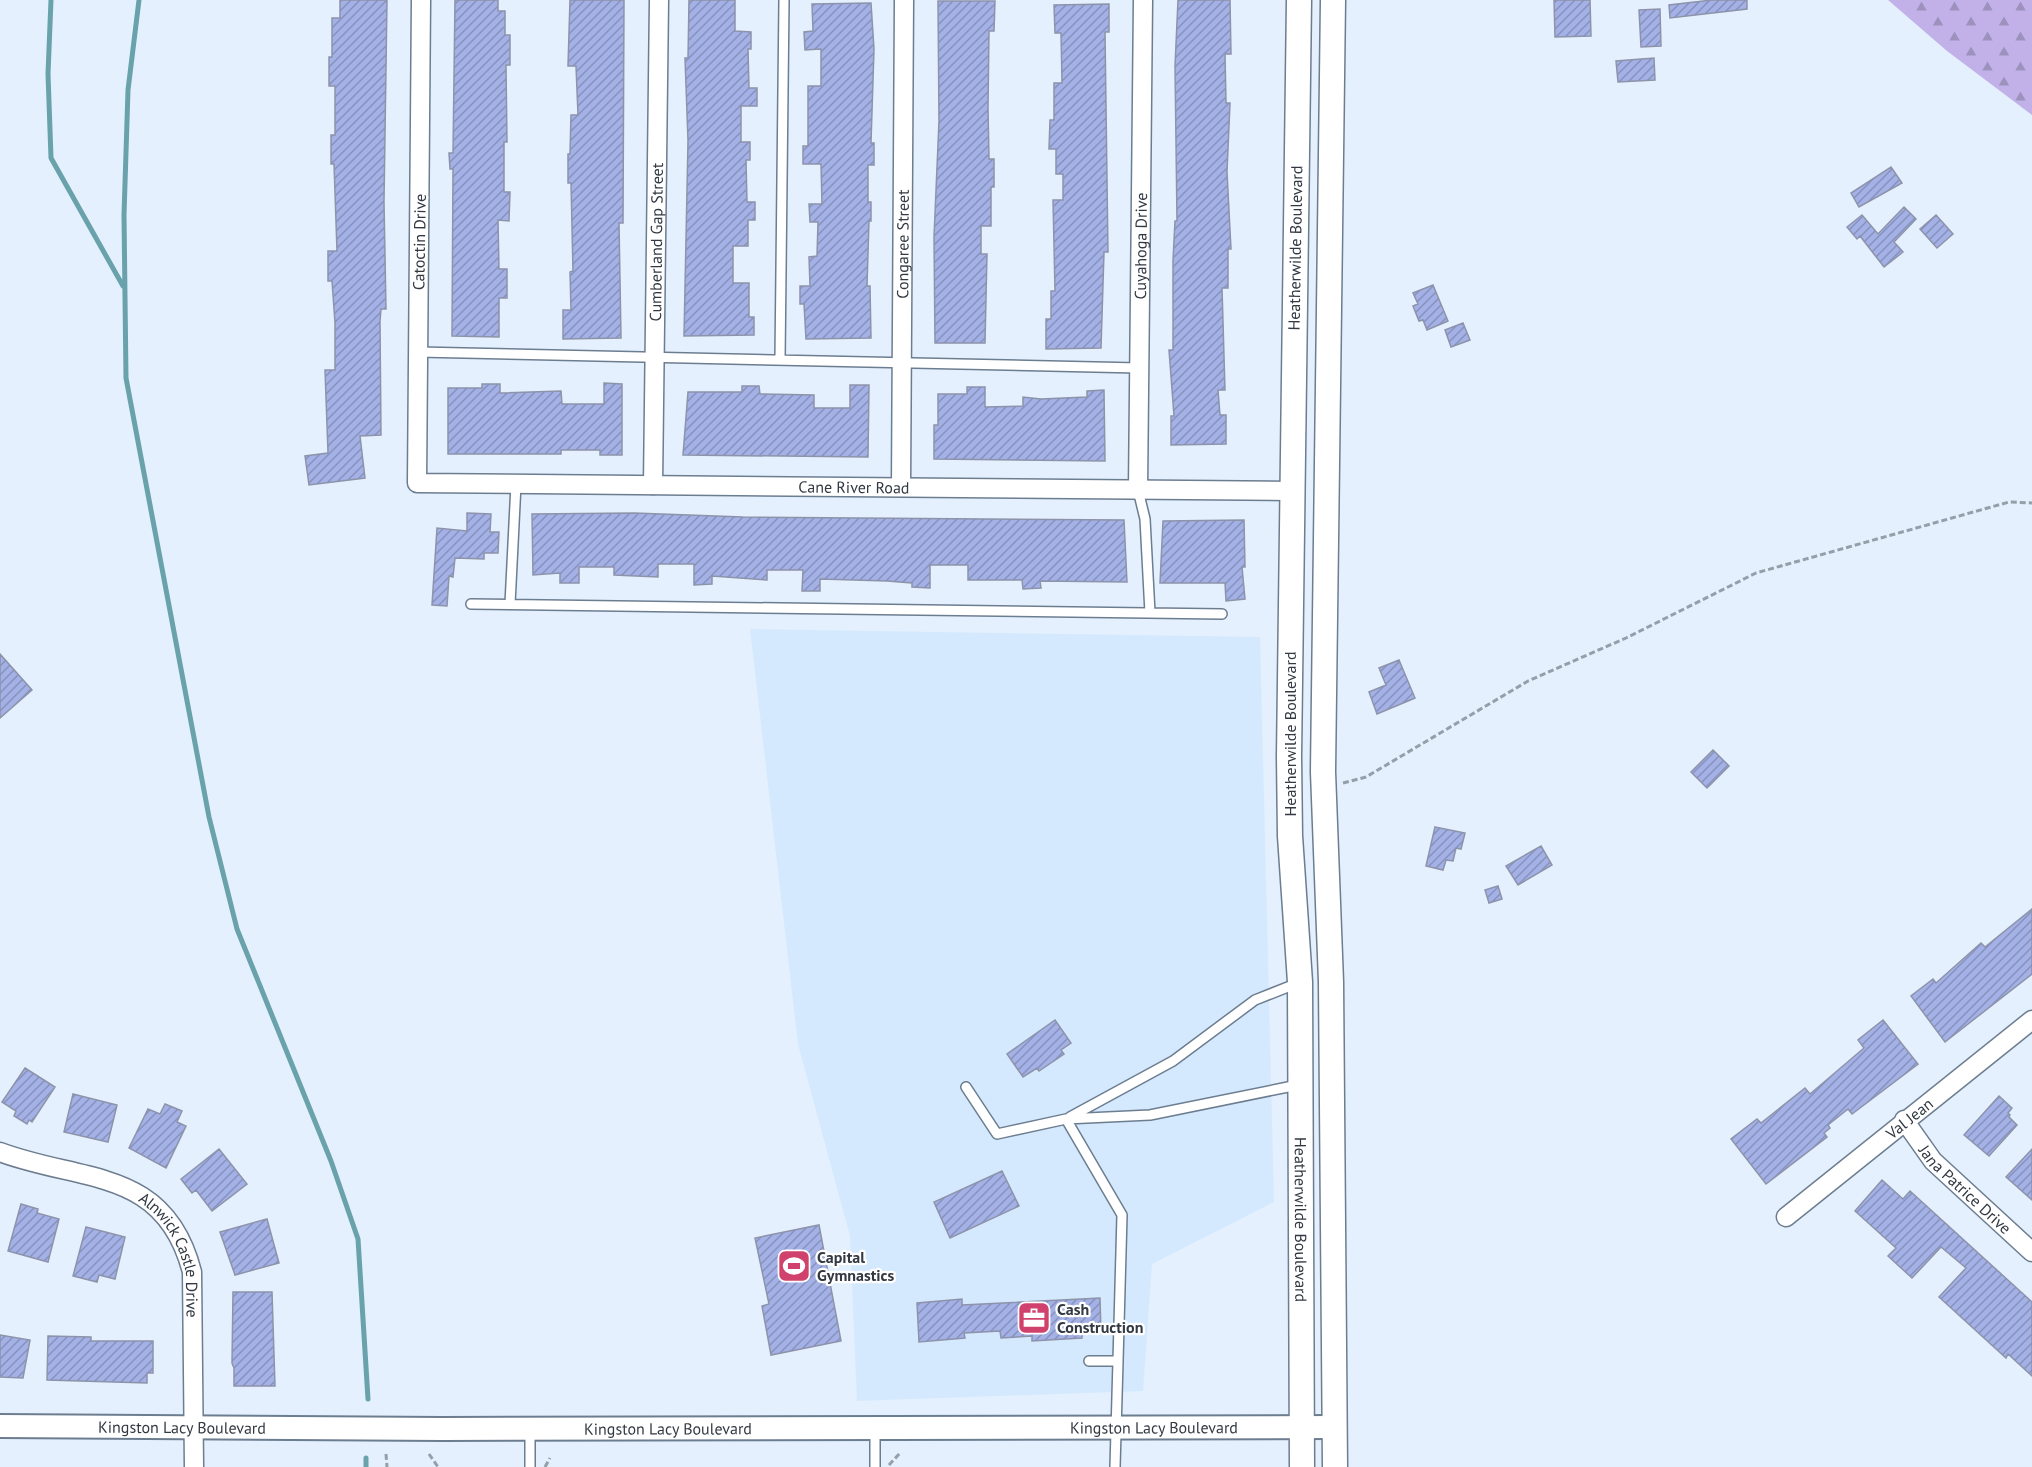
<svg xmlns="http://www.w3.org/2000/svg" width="2032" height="1467" font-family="'PT Sans',sans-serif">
	<defs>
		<pattern id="forest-firs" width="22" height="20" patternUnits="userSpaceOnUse" patternTransform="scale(1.5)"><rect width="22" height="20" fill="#c1b1e8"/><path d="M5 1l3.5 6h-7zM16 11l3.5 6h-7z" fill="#9d91be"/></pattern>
		<pattern id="building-hatch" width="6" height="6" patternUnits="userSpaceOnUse" patternTransform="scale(1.5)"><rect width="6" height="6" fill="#a4b1e6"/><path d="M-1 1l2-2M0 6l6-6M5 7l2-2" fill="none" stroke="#8691bc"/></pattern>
	</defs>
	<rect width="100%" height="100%" fill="#e4f0fd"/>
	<path fill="#d5e9fe" d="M 750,629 L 1260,637 L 1274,1202 L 1152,1264 L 1143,1391 L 857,1401 L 850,1236 L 798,1044 Z"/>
	<path fill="url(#forest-firs)" d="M 1888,0 L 2032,0 L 2032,115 L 1947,51 Z"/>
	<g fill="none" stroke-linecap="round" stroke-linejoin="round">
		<path stroke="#69a2ab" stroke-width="5" d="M 51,0 L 48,74 L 51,158 L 123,286
			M 139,0 L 128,90 L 124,215 L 126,378 L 209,817 L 237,929 L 331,1161 L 358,1239 L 368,1399
			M 366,1467 L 366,1458"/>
	</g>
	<path fill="url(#building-hatch)" stroke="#8d93aa" stroke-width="1.5" d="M 340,0 L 387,0 L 384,202 L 386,309 L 381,309 L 380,321 L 381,435 L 360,436 L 365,478 L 309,485 L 305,456 L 328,453 L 325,370 L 335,370 L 335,323 L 332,281 L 328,281 L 328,251 L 337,251 L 334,164 L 331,164 L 331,135 L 335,135 L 335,86 L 329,86 L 329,57 L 332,57 L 332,18 L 340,18 Z
		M 455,0 L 498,0 L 498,11 L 505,11 L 505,35 L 510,35 L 510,65 L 506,65 L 507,142 L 504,142 L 504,192 L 510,192 L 509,221 L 498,220 L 499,269 L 507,269 L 507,298 L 499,298 L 499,337 L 452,336 L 453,169 L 450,169 L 449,153 L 453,153 Z
		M 570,0 L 624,0 L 623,223 L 619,223 L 621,338 L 563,339 L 563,310 L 571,310 L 570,272 L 573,271 L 571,183 L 568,183 L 568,154 L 570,154 L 571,115 L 578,115 L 576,66 L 568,66 Z
		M 689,0 L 735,0 L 735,31 L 751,32 L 751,49 L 748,49 L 749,88 L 757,88 L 757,106 L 741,106 L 741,142 L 750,142 L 750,160 L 746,160 L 747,202 L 755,202 L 755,220 L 748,220 L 748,246 L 733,246 L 733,283 L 749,283 L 749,317 L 754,317 L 754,335 L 684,336 L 688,141 L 685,58 L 688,58 Z
		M 1178,0 L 1230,0 L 1231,54 L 1225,54 L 1226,103 L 1230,103 L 1227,172 L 1231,249 L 1228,249 L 1228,288 L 1222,288 L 1225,390 L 1218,390 L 1220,415 L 1226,415 L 1226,444 L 1171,445 L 1171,416 L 1174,416 L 1169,350 L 1173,350 L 1173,260 L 1175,221 L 1177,221 L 1175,66 Z
		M 1554,0 L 1590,0 L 1591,36 L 1555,37 Z
		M 1712,0 L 1747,0 L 1747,9 L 1670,18 L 1669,5 Z
		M 938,1 L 995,1 L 994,31 L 989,31 L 988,108 L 989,159 L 994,159 L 994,187 L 991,187 L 991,226 L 981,226 L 981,254 L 987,254 L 985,343 L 935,343 L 934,237 L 939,121 Z
		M 871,3 L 874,49 L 871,143 L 874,143 L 874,165 L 868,165 L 868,202 L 871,202 L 871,221 L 869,221 L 867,286 L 870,286 L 871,338 L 806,339 L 804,304 L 800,304 L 800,286 L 810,286 L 809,257 L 817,256 L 818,222 L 810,222 L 809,204 L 822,204 L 821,164 L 803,164 L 803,146 L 808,146 L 808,86 L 821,86 L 821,49 L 805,50 L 804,32 L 813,31 L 812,4 Z
		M 1109,4 L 1109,32 L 1105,32 L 1108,252 L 1104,252 L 1101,348 L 1046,349 L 1046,319 L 1051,319 L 1051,291 L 1055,291 L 1053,200 L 1063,200 L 1063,174 L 1056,174 L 1056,149 L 1049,149 L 1050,120 L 1054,120 L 1054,83 L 1062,83 L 1061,33 L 1055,33 L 1054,5 Z
		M 1660,9 L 1661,46 L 1641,47 L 1639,10 Z
		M 1654,58 L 1655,80 L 1618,82 L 1616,61 Z
		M 1891,167 L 1902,183 L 1859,207 L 1851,193 Z
		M 1904,207 L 1916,219 L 1894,242 L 1903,252 L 1884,267 L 1860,236 L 1857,239 L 1847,227 L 1862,215 L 1878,234 Z
		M 1936,215 L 1953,234 L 1937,248 L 1920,229 Z
		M 1433,285 L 1448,321 L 1427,330 L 1423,320 L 1419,321 L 1413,306 L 1418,304 L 1413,293 Z
		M 1463,323 L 1470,340 L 1451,347 L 1445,330 Z
		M 604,383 L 622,384 L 622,455 L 600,455 L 600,450 L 561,450 L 561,454 L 448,454 L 448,388 L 482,388 L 482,384 L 500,384 L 500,393 L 561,391 L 562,404 L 604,404 Z
		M 850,385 L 869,385 L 868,457 L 683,455 L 688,392 L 742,392 L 742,386 L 759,386 L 760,394 L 814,395 L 814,408 L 850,408 Z
		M 967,387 L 985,387 L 985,407 L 1023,406 L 1023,397 L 1041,399 L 1087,397 L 1087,391 L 1104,390 L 1105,461 L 934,459 L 934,425 L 938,425 L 938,394 L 967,394 Z
		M 467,513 L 491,514 L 490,532 L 499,532 L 498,553 L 484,553 L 484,559 L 455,558 L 453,577 L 449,576 L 447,606 L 432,605 L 437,528 L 467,531 Z
		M 634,513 L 743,517 L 1124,520 L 1127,582 L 1040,581 L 1041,588 L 1023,589 L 1022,580 L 968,580 L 968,565 L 930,565 L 930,588 L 912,587 L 912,583 L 887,581 L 820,579 L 820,591 L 802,591 L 803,570 L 767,570 L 767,580 L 712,576 L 712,584 L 694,585 L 694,564 L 658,564 L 658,577 L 614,575 L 614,567 L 579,567 L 579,583 L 560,583 L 560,573 L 533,575 L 532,514 Z
		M 1244,520 L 1245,567 L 1242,567 L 1245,599 L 1226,601 L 1225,583 L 1160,583 L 1163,521 Z
		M 0,654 L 32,690 L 0,718 Z
		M 1399,660 L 1415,698 L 1377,714 L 1369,692 L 1386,685 L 1379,668 Z
		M 1713,750 L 1729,766 L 1707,788 L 1691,772 Z
		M 1435,827 L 1465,833 L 1461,849 L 1456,848 L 1453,861 L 1446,860 L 1443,870 L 1426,866 Z
		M 1541,846 L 1552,865 L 1518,885 L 1506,866 Z
		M 1498,886 L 1502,899 L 1489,903 L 1485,890 Z
		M 2032,909 L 2032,974 L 1945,1042 L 1911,996 L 1933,979 L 1936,983 L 1981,943 L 1985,947 Z
		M 1055,1020 L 1071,1043 L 1061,1050 L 1064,1054 L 1039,1071 L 1037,1068 L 1023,1077 L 1007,1054 Z
		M 1883,1020 L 1918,1064 L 1852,1114 L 1848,1109 L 1828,1125 L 1830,1128 L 1824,1133 L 1827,1137 L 1766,1184 L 1731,1139 L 1757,1119 L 1761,1123 L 1805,1088 L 1810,1094 L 1864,1048 L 1858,1040 Z
		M 25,1068 L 55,1087 L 32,1122 L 29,1120 L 27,1124 L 14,1116 L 16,1111 L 2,1102 Z
		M 73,1094 L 117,1105 L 108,1142 L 64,1132 Z
		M 1999,1096 L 2012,1108 L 2008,1113 L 2010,1115 L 2009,1117 L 2017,1125 L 1989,1156 L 1964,1135 Z
		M 165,1104 L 182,1111 L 177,1122 L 186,1126 L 166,1168 L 129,1148 L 148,1109 L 160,1114 Z
		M 219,1149 L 247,1184 L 212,1211 L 196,1190 L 192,1193 L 181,1179 Z
		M 2032,1149 L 2032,1200 L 2006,1177 Z
		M 1002,1171 L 1019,1206 L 950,1238 L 934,1202 Z
		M 1882,1180 L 1903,1199 L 1910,1191 L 2032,1302 L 2032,1376 L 2008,1354 L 2006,1358 L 1939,1297 L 1966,1268 L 1941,1247 L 1912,1278 L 1888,1256 L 1896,1248 L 1855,1211 Z
		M 21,1204 L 38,1209 L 37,1213 L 59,1219 L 48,1262 L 8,1251 Z
		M 267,1219 L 279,1263 L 235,1275 L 220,1232 Z
		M 819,1225 L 841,1341 L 771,1355 L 762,1306 L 769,1304 L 755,1238 Z
		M 86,1227 L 125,1237 L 115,1279 L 99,1275 L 97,1282 L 73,1276 Z
		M 233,1292 L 272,1292 L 275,1386 L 234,1386 L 234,1368 L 232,1363 Z
		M 1100,1298 L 1101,1332 L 1082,1333 L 1082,1338 L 1032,1341 L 1032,1336 L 1001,1338 L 1000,1331 L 964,1333 L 965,1338 L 919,1342 L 917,1303 L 962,1299 L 962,1305 Z
		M 0,1335 L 30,1340 L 23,1378 L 0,1377 Z
		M 48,1336 L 91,1337 L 91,1341 L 153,1341 L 153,1373 L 147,1373 L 147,1383 L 47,1380 Z"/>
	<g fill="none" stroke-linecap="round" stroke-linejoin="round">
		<defs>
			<path id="service" d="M 418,352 L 1139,368
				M 780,360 L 784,0
				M 1138,490 L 1145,519 L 1150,613
				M 471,604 L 1222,614
				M 510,604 L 516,484
				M 966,1087 L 997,1134 L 1066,1119 L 1150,1115 L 1298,1085
				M 1070,1117 L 1173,1061 L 1255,1000 L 1298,983
				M 1066,1119 L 1122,1215 L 1118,1361 L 1089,1361
				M 530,1429 L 530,1467
				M 875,1467 L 875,1428
				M 1115,1467 L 1118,1361"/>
			<g id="minor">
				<path id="s1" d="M 421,0 L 417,483 L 1291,491"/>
				<path id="s2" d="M 653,485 L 659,0"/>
				<path id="s3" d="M 901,487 L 904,0"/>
				<path id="s4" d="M 1138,490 L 1143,0"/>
				<path id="s5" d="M 1904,1120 L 1933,1161 L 2032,1252"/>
				<path id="s6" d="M 0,1152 C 83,1183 165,1167 192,1272 L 194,1467"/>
				<path id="s7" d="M 1786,1217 L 2032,1020"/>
			</g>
			<g id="tertiary">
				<path id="s8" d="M 0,1426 L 442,1429 L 1335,1427"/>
			</g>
			<g id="secondary">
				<path id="s9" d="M 1299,0 L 1289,757 L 1290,836 L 1300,982 L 1302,1467"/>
				<path d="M 1333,0 L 1323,772 L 1331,982 L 1335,1467"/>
			</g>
		</defs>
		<use href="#service" stroke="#6c7d90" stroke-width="12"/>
		<use href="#minor" stroke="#6c7d90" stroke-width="21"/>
		<use href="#tertiary" stroke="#6c7d90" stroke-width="26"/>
		<use href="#secondary" stroke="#6c7d90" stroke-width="27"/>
		<path stroke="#959faa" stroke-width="3" stroke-dasharray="6 3" stroke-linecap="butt" d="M 1343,783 L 1366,777 L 1528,681 L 1626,638 L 1756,573 L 2009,502 L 2032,503
			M 386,1454 L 387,1467
			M 429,1454 L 438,1467
			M 889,1465 L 900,1453
			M 545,1467 L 550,1458"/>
		<use href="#service" stroke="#fff" stroke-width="9"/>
		<use href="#minor" stroke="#fff" stroke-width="18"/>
		<use href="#tertiary" stroke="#fff" stroke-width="22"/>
		<use href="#secondary" stroke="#fff" stroke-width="24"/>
	</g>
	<defs>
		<symbol id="stadium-square" viewBox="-11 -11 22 22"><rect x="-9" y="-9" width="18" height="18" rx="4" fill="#d0426d" stroke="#fff"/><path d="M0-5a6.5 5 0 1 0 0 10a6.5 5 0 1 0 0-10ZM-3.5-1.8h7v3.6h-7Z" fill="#fff"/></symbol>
		<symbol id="office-square" viewBox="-11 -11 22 22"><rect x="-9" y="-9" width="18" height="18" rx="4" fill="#d0426d" stroke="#fff"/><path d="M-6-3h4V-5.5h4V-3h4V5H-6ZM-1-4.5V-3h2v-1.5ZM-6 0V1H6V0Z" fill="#fff"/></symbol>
	</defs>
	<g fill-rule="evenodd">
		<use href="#stadium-square" x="775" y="1247" width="38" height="38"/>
		<use href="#office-square" x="1015" y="1299" width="38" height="38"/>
	</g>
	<g text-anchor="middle" stroke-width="4.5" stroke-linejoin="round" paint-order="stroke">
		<g font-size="16" fill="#323942" stroke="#fff">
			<text transform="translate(419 242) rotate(-89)" y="6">Catoctin Drive</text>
			<text dy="6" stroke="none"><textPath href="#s2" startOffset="243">Cumberland Gap Street</textPath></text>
			<text dy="6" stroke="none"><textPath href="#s3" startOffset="243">Congaree Street</textPath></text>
			<text dy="6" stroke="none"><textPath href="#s4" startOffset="244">Cuyahoga Drive</textPath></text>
			<text transform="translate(1295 248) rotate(-89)" y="6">Heatherwilde Boulevard</text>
			<text dy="6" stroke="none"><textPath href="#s1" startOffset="920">Cane River Road</textPath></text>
			<text transform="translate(1290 734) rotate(-90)" y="6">Heatherwilde Boulevard</text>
			<text dy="6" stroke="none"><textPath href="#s7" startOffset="158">Val Jean</textPath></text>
			<text dy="6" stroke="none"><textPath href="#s5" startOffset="93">Jana Patrice Drive</textPath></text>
			<text dy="6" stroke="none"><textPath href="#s9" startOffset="1220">Heatherwilde Boulevard</textPath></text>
			<text dy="6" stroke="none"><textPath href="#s6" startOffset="218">Alnwick Castle Drive</textPath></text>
			<text dy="6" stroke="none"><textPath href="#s8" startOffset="182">Kingston Lacy Boulevard</textPath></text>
			<text dy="6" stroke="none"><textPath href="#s8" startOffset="668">Kingston Lacy Boulevard</textPath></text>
			<text dy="6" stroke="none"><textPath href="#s8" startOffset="1154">Kingston Lacy Boulevard</textPath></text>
		</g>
		<g font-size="16" font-weight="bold" fill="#323942" stroke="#fff" text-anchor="start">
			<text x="817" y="1263">Capital<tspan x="817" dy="18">Gymnastics</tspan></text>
			<text x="1057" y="1315">Cash<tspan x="1057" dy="18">Construction</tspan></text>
		</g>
	</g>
</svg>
